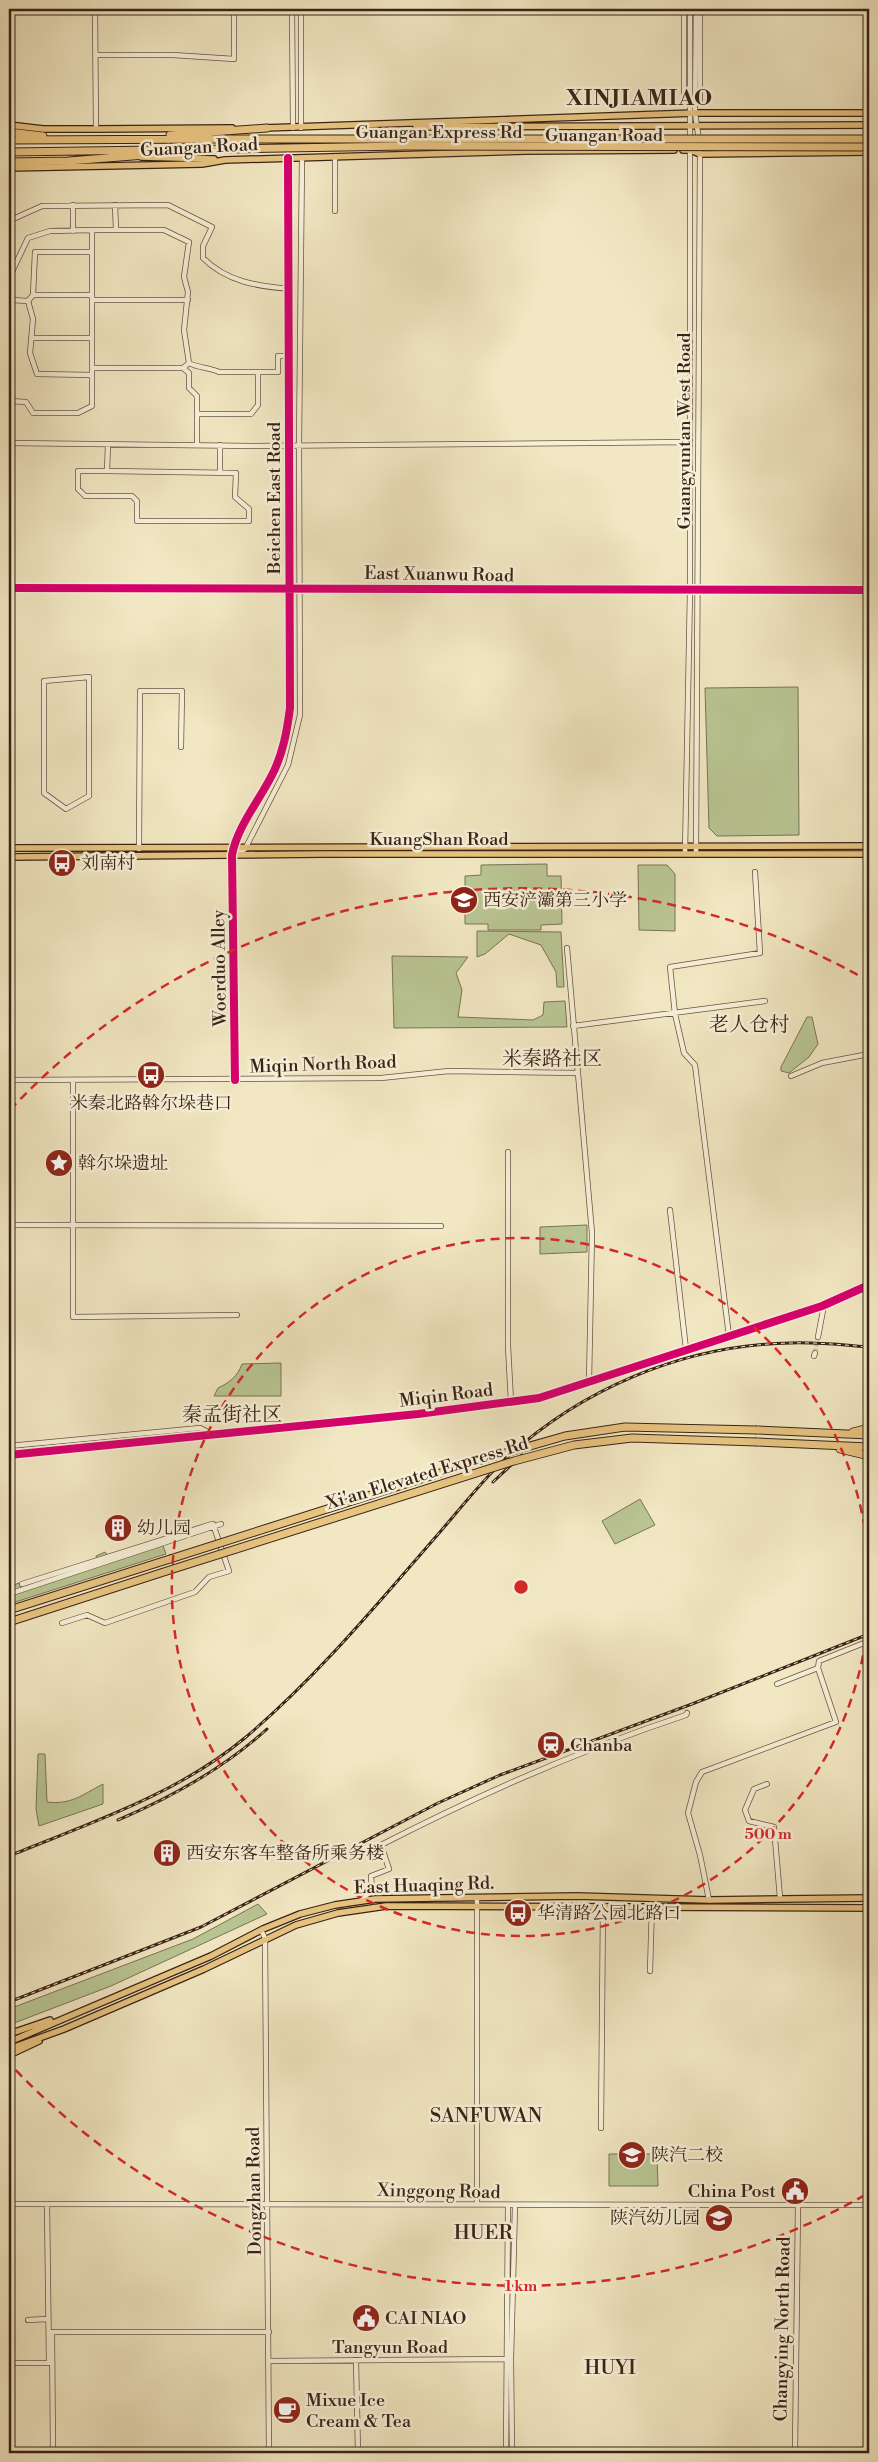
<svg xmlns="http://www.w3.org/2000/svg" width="878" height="2462" font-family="'Libre Bodoni','Noto Serif SC',serif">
	<rect width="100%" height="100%" fill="#f1e7c2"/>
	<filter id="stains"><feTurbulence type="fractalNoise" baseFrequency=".004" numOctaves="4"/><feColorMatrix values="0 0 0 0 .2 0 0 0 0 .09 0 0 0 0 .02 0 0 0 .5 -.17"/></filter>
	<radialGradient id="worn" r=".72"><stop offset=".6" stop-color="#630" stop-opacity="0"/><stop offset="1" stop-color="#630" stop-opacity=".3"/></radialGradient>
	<path fill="#b9c593" stroke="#797455" d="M 798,687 L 799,835 L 717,836 L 709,828 L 705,688 Z
		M 547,864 L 547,876 L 561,876 L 562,924 L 541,925 L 541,930 L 488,930 L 488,924 L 465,924 L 465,876 L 481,875 L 481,865 Z
		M 638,865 L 667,865 L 675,874 L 675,931 L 639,930 Z
		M 477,931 L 561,932 L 564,987 L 557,987 L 556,972 L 541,945 L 509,934 L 485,954 L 477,957 Z
		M 392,956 L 468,957 L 456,973 L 462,990 L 458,1017 L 533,1020 L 543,1015 L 544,1002 L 565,1001 L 567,1027 L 394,1028 Z
		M 807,1017 L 812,1017 L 818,1044 L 809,1057 L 789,1073 L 781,1071 L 781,1067 Z
		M 587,1225 L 587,1252 L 540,1254 L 540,1227 Z
		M 281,1363 L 281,1396 L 214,1396 L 218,1388 C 229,1383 238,1376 242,1364 Z
		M 640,1499 L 655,1525 L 615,1544 L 602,1521 Z
		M 162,1543 L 166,1554 L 9,1604 L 9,1586 L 97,1561 L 96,1556 L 105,1552 L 112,1561 Z
		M 38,1754 L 45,1754 L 47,1802 C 71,1805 82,1795 103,1784 L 103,1804 L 39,1826 L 36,1809 Z
		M 258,1904 L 267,1914 L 111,1986 L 9,2025 L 9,2009 L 193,1939 Z
		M 609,2154 L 657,2154 L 658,2186 L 609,2186 Z"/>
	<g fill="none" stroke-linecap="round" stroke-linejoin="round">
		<path stroke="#ccc0a0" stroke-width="4.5" stroke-dasharray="4.5 2" stroke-linecap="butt" d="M 815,1353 L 818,1337"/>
		<defs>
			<path id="minor" d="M 95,9 L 96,129
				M 292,9 L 293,128
				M 301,9 L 301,128
				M 684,9 L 684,100 L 690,106
				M 690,9 L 690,140
				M 696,9 L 695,113 L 699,140
				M 96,55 L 173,55 L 234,59 L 234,9
				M 695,105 L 700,100 L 700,9
				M 335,158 L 335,211
				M 73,205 L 73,231
				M 115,205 L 116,230
				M 9,228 L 13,219 L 42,206 L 168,205 L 212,227 L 203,246 L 203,258 C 227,282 257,286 290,289
				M 9,278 L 28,238 L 50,231 L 92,230
				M 9,295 L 12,300 L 28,301
				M 33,295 L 92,295
				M 92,300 L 188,300
				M 31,338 L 92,338
				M 189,363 C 198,368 208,367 219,372 L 278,372 L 278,356 L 290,356
				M 92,368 L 183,368
				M 92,375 L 37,374 L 30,353 L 33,319 L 28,301 L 33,295 L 35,252 L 92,252
				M 198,414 L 251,414 L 258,405 L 258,372
				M 9,443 L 253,446 L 690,442
				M 10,443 L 10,401 L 26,402 L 33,413 L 78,413 L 92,406 L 92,230 L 164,230 L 189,242 L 184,277 L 188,292 L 184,330 L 189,363 L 183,368 L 189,373 L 189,388 L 197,396 L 197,445
				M 107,471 L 236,473 L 235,497 L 249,509 L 249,521 L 137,521 L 137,501 L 132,496 L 85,496 L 78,489 L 78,471 L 107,471 L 108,444
				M 220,473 L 220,445
				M 9,588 L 869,590
				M 89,677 L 89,796 L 66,809 L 44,793 L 44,681 Z
				M 139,849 L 140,691 L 182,691 L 181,747
				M 685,853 L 690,591 L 690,148
				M 696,854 L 700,153
				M 234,855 L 245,849 L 288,765 L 300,715 L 299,444 L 302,158
				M 567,948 L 592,1233 L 589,1381
				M 573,1026 L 765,1001
				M 791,1076 L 822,1063 L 869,1054
				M 9,1080 L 381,1078 L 449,1071 L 577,1073
				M 73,1080 L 73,1317 L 237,1315
				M 235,1080 L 232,855 C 237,827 259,801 272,775 C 283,754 287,731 290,708 L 288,158
				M 508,1152 L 508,1346 L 511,1402
				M 670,1210 L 686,1349
				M 9,1225 L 441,1226
				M 729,1336 L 695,1065 L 684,1053 L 675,1014 L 670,967 L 760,953 L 755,872
				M 818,1337 L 824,1305
				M 814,1356 L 815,1353
				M 9,1446 L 200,1428 L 212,1434
				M 9,1455 L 418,1414 L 539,1398 L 822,1306 L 869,1285
				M 22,1584 L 212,1524
				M 9,1594 L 221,1524
				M 62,1623 L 87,1615 L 105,1623 L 195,1592 L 209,1577 L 229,1571 L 213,1524
				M 777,1684 L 818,1668
				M 767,1784 L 754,1789 L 745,1810 L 749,1821 L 774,1827 L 780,1898
				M 709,1900 L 700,1855 L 688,1813 L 696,1782 L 702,1772 L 836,1722 L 818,1668 L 819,1661 L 869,1641
				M 361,1901 L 372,1890 L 371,1876 L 389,1869 L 381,1845 C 480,1794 580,1750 686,1715 L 687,1713
				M 261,1930 L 265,1938 L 269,2453
				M 650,1971 L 652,1905
				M 601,2128 L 603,1905
				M 9,2204 L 869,2205
				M 477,2204 L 477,1897
				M 28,2320 L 47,2319
				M 356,2360 L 358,2453
				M 269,2361 L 508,2359
				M 9,2363 L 49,2363 L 47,2204
				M 9,2451 L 42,2451 L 44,2453
				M 53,2453 L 52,2332 L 269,2332
				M 506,2453 L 508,2206
				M 512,2453 L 511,2359 L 515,2206
				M 795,2453 L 798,2205"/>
			<path id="major" d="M 9,125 L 43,129 L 96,129 L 232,128
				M 416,127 L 869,125
				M 264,128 L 695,113 L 869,113
				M 683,150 L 690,150 L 700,154 L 869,152
				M 141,157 L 214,159
				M 9,168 L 202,164 L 225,160 L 525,151 L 674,150
				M 9,848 L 869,846
				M 9,857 L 321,854 L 869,854
				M 9,2034 L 50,2020
				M 9,2042 L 211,1956 L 263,1929 L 300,1914 L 335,1905 L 375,1899 L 439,1898 L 577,1896 L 709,1900 L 869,1898
				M 9,2049 L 64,2029 L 204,1969 L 296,1925 L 338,1913 L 386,1906 L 869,1908
				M 9,2055 L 39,2041"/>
			<path id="highway" d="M 9,132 L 43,136
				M 170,135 L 267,128
				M 9,140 L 231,139
				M 9,152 L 230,149
				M 9,162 L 68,161 L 146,155
				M 757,1430 L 869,1435
				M 853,1432 L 869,1428
				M 757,1442 L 869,1447
				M 840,1449 L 869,1456
				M 9,1610 L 170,1559
				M 9,1622 L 173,1569"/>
		</defs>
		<use href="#minor" stroke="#675442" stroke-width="6"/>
		<use href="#major" stroke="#392317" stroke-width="8"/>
		<use href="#highway" stroke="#392317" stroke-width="9"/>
		<use href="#minor" stroke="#f6efd7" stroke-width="4.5"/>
		<use href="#major" stroke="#e8c481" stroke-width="5.5"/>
		<use href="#highway" stroke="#e8c481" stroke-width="7"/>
		<defs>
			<path id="rail" d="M 493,1482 L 522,1455
				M 118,1820 C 172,1797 223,1769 267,1729
				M 9,1856 C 90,1823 178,1794 246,1737 C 318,1676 378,1603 440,1532 C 459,1510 478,1486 499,1465 C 577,1390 682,1345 791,1343 C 817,1342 843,1345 869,1347
				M 9,2002 L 201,1927 L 438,1803 L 500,1775 L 692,1704 L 869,1634"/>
		</defs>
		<use href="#rail" stroke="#392317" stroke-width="3"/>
		<use href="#rail" stroke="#f6efd7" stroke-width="1" stroke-dasharray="4" stroke-linecap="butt"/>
		<defs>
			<path id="highway-bridge" d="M 231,139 L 869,139
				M 230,149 L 407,146 L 869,147
				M 170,1559 L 481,1460 L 565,1436 L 625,1427 L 757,1430
				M 173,1569 L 514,1461 L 574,1445 L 632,1438 L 757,1442"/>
		</defs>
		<use href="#highway-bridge" stroke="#392317" stroke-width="9" stroke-linecap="butt"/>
		<use href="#highway-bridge" stroke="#e8c481" stroke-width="7"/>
		<defs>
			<path id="cycleway" d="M 9,588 L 869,590
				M 235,1080 L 232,855 C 237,827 259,801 272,775 C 283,754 287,731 290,708 L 288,158
				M 9,1455 L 418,1414 L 539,1398 L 822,1306 L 869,1285"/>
		</defs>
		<use href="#cycleway" stroke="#f6efd7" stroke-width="11"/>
		<use href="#cycleway" stroke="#d6006c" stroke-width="8"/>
	</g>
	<g fill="none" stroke="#d62828" stroke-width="2.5" stroke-dasharray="9 6">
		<path d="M869 1611A349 349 0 1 1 869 1563"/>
		<path d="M865 2195A699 699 0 0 1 10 2064M10 1110A699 699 0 0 1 865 979"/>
	</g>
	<defs>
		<symbol id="bus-disc" viewBox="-11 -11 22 22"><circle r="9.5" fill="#8f2418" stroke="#f6efd7"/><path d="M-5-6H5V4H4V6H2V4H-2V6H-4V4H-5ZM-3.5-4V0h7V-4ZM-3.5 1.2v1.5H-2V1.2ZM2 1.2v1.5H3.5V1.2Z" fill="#fff"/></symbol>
		<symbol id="school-disc" viewBox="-11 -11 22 22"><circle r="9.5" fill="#8f2418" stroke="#f6efd7"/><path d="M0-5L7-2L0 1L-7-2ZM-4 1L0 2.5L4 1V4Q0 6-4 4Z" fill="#fff"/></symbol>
		<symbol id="sight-disc" viewBox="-11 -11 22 22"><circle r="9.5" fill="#8f2418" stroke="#f6efd7"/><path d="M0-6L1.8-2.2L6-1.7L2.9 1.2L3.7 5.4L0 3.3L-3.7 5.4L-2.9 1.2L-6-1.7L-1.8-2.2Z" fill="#fff"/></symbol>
		<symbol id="building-disc" viewBox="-11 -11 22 22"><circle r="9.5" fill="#8f2418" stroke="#f6efd7"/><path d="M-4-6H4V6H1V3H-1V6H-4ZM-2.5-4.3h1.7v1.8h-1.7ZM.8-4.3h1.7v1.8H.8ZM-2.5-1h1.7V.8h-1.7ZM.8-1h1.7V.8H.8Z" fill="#fff"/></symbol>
		<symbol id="station-disc" viewBox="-11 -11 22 22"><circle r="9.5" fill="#8f2418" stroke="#f6efd7"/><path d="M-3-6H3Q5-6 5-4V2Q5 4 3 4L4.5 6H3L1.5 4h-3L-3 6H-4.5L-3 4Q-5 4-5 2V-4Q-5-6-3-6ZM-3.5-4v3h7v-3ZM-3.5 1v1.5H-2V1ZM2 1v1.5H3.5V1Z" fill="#fff"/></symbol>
		<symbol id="civic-disc" viewBox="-11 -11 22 22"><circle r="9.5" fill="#8f2418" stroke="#f6efd7"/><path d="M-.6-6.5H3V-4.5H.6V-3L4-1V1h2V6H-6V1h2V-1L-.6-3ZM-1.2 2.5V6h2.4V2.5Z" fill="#fff"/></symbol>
		<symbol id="cafe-disc" viewBox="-11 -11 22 22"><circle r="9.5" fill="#8f2418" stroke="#f6efd7"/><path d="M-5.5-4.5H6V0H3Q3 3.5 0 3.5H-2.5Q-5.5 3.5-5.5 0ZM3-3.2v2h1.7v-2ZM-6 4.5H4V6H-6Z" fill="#fff"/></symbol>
	</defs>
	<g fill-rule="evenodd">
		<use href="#bus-disc" x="46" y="847" width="32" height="32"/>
		<use href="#school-disc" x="448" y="884" width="32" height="32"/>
		<use href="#bus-disc" x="135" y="1059" width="32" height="32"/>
		<use href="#sight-disc" x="43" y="1147" width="32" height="32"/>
		<use href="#building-disc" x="102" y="1512" width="32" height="32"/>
		<use href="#station-disc" x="535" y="1729" width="32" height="32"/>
		<use href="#building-disc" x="151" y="1837" width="32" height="32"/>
		<use href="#bus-disc" x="502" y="1897" width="32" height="32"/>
		<use href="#school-disc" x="616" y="2139" width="32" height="32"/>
		<use href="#civic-disc" x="779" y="2175" width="32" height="32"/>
		<use href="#school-disc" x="703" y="2202" width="32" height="32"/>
		<use href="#civic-disc" x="350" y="2302" width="32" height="32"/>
		<use href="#cafe-disc" x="271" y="2394" width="32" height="32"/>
	</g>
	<g text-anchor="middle" stroke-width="5" stroke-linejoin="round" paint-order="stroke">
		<g font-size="18" fill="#392317" stroke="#f6efd7">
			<text x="439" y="138">Guangan Express Rd</text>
			<text x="604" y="141">Guangan Road</text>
			<text transform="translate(199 147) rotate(-3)" y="6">Guangan Road</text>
			<text transform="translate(684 431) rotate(-90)" y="6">Guangyuntan West Road</text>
			<text transform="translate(274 498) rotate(-90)" y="6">Beichen East Road</text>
			<text transform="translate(439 574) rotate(1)" y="6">East Xuanwu Road</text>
			<text x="439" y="845">KuangShan Road</text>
			<text transform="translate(219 968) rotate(-91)" y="6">Woerduo Alley</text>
			<text transform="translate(323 1064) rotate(-2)" y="6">Miqin North Road</text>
			<text transform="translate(446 1395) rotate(-7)" y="6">Miqin Road</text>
			<text transform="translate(427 1473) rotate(-17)" y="6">Xi'an Elevated Express Rd</text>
			<text transform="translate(424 1885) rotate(-2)" y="6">East Huaqing Rd.</text>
			<text transform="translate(254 2191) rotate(-91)" y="6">Dongzhan Road</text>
			<text transform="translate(439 2191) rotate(1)" y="6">Xinggong Road</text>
			<text transform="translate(782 2329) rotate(-89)" y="6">Changying North Road</text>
			<text x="390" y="2353">Tangyun Road</text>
		</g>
		<g font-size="18" fill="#392317" stroke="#f6efd7" text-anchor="start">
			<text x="81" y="869">刘南村</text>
			<text x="483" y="906">西安浐灞第三小学</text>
			<text x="151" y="1109" text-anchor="middle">米秦北路斡尔垛巷口</text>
			<text x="78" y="1169">斡尔垛遗址</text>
			<text x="137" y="1534">幼儿园</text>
			<text x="570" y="1751">Chanba</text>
			<text x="186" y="1859">西安东客车整备所乘务楼</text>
			<text x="537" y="1919">华清路公园北路口</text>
			<text x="651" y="2161">陕汽二校</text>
			<text x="776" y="2197" text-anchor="end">China Post</text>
			<text x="700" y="2224" text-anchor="end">陕汽幼儿园</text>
			<text x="385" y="2324">CAI NIAO</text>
			<text x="306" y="2406">Mixue Ice<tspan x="306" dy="21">Cream &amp; Tea</tspan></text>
		</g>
		<g font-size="20" fill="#392317" stroke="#f6efd7">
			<text x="749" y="1031">老人仓村</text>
			<text x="552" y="1065">米秦路社区</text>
			<text x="232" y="1421">秦孟街社区</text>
			<text x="486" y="2122">SANFUWAN</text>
			<text x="483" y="2239">HUER</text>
			<text x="610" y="2374">HUYI</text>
		</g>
		<g font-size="22" font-weight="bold" letter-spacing="1" fill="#392317" stroke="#f6efd7">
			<text x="640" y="105">XINJIAMIAO</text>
		</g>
	</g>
	<circle cx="521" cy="1587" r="8" fill="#d62828" stroke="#f6efd7" stroke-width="2.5"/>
	<g font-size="15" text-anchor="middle" font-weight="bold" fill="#d62828" stroke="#f6efd7" stroke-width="5" stroke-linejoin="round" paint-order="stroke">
		<text x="768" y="1839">500 m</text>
		<text x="521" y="2291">1 km</text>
	</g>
	<rect width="878" height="2462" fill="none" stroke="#f1e7c2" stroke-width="30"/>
	<rect x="10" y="10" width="858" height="2442" fill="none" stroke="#392317" stroke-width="2.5"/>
	<rect x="15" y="15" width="848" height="2432" fill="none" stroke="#392317"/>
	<rect width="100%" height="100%" filter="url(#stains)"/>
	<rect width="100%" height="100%" fill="url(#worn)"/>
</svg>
